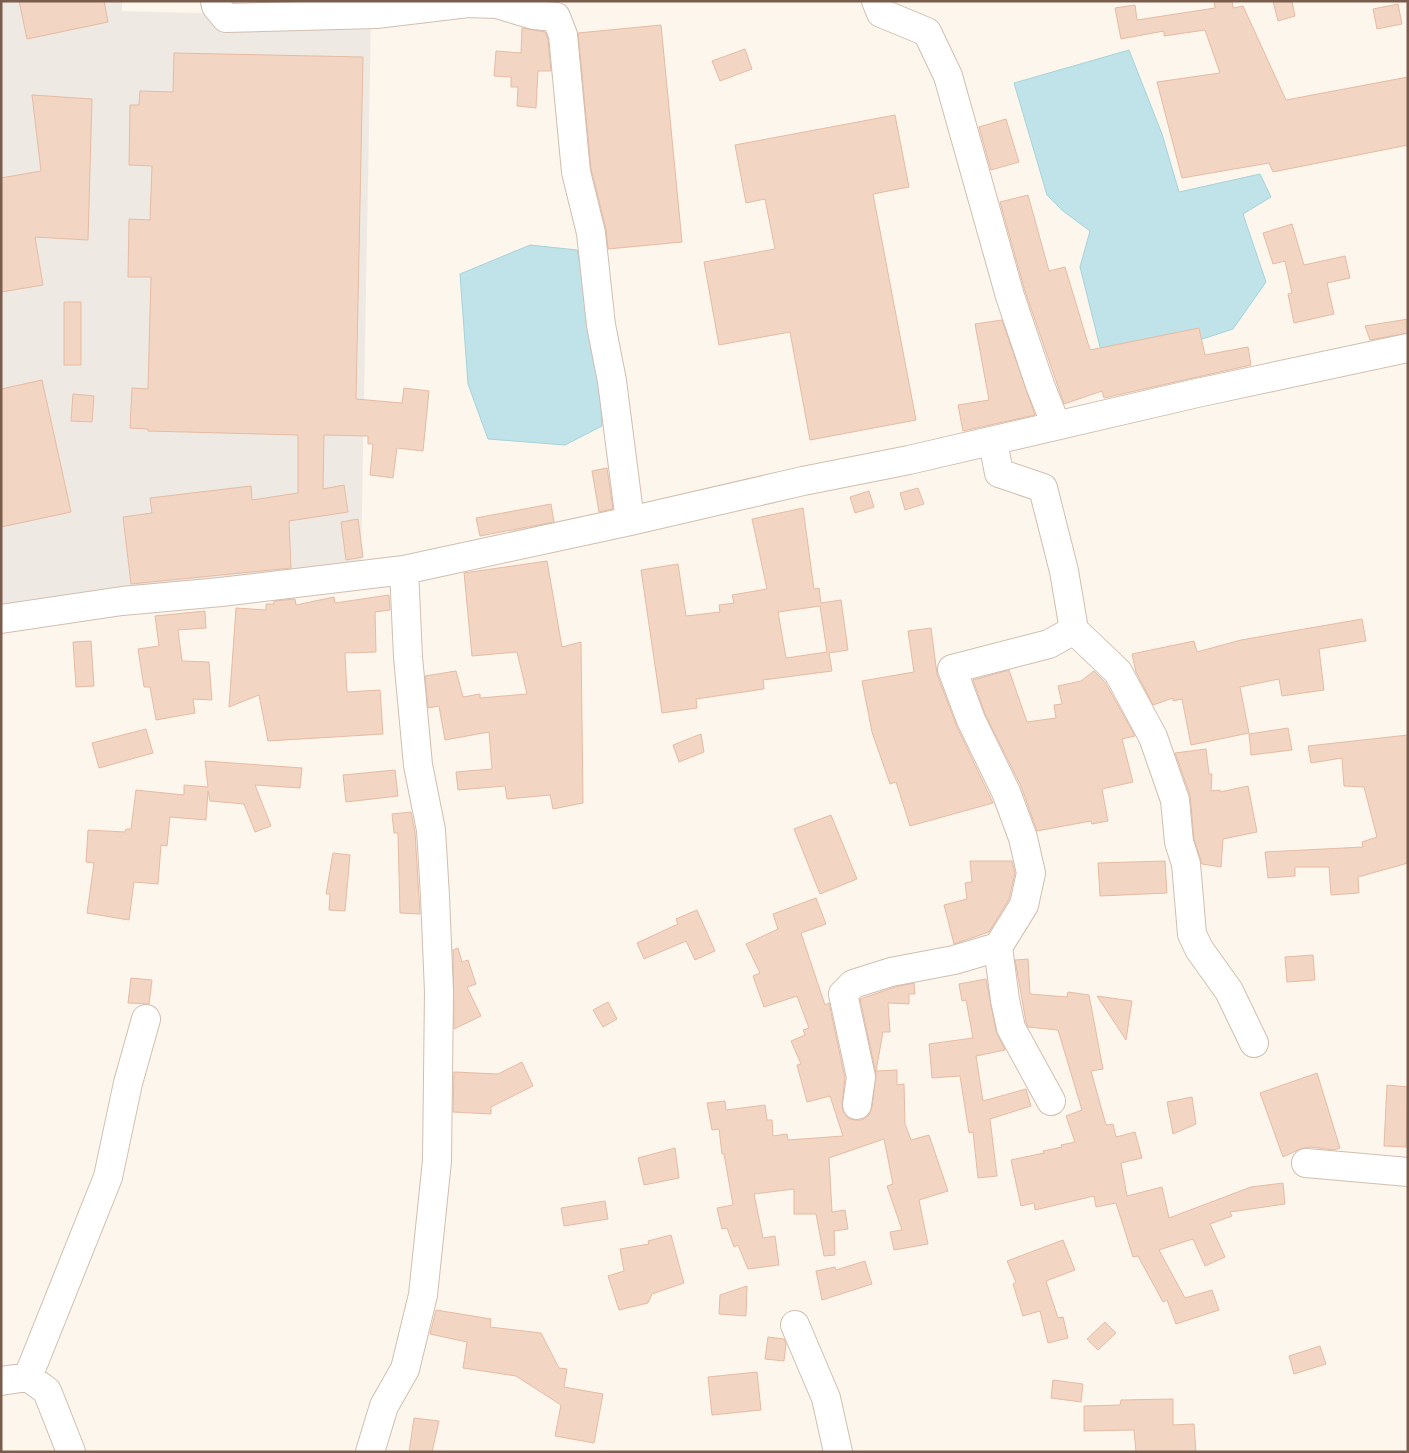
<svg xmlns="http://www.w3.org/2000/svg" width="1409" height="1453" font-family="'Roboto Condensed',sans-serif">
	<rect width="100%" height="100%" fill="#fdf6ec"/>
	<path fill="#efe9e4" d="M 1,1 L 122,1 L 122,11 L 371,18 L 361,563 L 1,604 Z"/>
	<path fill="#bfe3e8" stroke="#a5d3da" d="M 1129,50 L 1162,134 L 1179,192 L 1260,174 L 1271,197 L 1243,214 L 1266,282 L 1233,329 L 1190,343 L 1133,354 L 1100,347 L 1080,267 L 1090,231 L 1063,211 L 1047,195 L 1014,83 Z
		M 530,245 L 577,250 L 597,343 L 602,426 L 565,445 L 488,439 L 468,384 L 460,274 Z"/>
	<path fill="#f3d5c3" stroke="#e6bba3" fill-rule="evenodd" d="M 19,1 L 104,1 L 108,22 L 27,39 Z
		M 1214,1 L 1232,1 L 1233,8 L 1243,6 L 1286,100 L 1408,77 L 1408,145 L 1273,172 L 1269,163 L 1182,178 L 1157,82 L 1220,73 L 1205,30 L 1164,36 L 1164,31 L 1121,39 L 1115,8 L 1135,5 L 1137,20 L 1215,8 Z
		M 1273,1 L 1292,1 L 1295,16 L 1278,21 Z
		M 1398,4 L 1402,24 L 1377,29 L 1373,9 Z
		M 661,25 L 682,242 L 608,249 L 606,229 L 591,169 L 578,33 Z
		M 522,28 L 545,32 L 548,39 L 551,71 L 538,71 L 536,108 L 517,106 L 518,87 L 511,87 L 511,77 L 494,76 L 496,51 L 521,53 Z
		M 745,49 L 752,69 L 720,81 L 712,61 Z
		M 174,53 L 363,57 L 356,399 L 402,403 L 404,388 L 429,391 L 423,451 L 397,448 L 393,478 L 370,475 L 373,444 L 368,444 L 368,436 L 324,435 L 323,489 L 344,485 L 348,512 L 289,521 L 291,568 L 131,584 L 123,517 L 152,513 L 150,498 L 251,486 L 252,500 L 298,493 L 298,435 L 148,431 L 148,429 L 130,428 L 132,388 L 148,389 L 151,277 L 128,277 L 129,219 L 150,220 L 152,166 L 129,165 L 130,105 L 139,105 L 140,91 L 173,92 Z
		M 32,95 L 92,99 L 88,240 L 35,237 L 43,285 L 1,292 L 1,178 L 41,171 Z
		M 895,115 L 909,187 L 873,194 L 916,420 L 810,440 L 790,332 L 719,345 L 704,262 L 775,249 L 765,199 L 746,203 L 735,145 Z
		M 1006,119 L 1019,162 L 991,170 L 979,127 Z
		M 1028,195 L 1049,271 L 1065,267 L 1090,350 L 1199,328 L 1205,355 L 1248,347 L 1251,365 L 1104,398 L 1102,391 L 1064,404 L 1025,291 L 1000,202 Z
		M 1292,224 L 1304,265 L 1345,256 L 1350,278 L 1327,283 L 1334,314 L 1294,323 L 1288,294 L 1292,293 L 1285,261 L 1273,264 L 1263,233 Z
		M 64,302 L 81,302 L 81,365 L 64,365 Z
		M 1408,319 L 1408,333 L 1370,340 L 1365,326 Z
		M 1002,320 L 1035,415 L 963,431 L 958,405 L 989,400 L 975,324 Z
		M 42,380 L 71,512 L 1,527 L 1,389 Z
		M 73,394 L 94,396 L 92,422 L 71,421 Z
		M 607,468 L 613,509 L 599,512 L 592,471 Z
		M 918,488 L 924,504 L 905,510 L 900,493 Z
		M 869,491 L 874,507 L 855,513 L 850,497 Z
		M 551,504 L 554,522 L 480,536 L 476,518 Z
		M 803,508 L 814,589 L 819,588 L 821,603 L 841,600 L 848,650 L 829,653 L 832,671 L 763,680 L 764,689 L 696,699 L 697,708 L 662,713 L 641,570 L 678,564 L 686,616 L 720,612 L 719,605 L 734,603 L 732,595 L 767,589 L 752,519 ZM 820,606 L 827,652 L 786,658 L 778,612 Z
		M 358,519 L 363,557 L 346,560 L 341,522 Z
		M 547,561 L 562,647 L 581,642 L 583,803 L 553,809 L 550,795 L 507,799 L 505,786 L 458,790 L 456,772 L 492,769 L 489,732 L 445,740 L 439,706 L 428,708 L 425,676 L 456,671 L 463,697 L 480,694 L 480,698 L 527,694 L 517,652 L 472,656 L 464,573 Z
		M 389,595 L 390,610 L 375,612 L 376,652 L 345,653 L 347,692 L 380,690 L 383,734 L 268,741 L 259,695 L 229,707 L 236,608 L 266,610 L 266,604 L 274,604 L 274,601 L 295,599 L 296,605 L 334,597 L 335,603 Z
		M 205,611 L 206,628 L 178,630 L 182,661 L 209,662 L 212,700 L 193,699 L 195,713 L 156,720 L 150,687 L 144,687 L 138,649 L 159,646 L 155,616 Z
		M 1362,619 L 1366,641 L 1319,649 L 1324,690 L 1282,696 L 1279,679 L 1240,687 L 1249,733 L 1191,745 L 1182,699 L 1173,701 L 1173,698 L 1153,705 L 1136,672 L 1132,654 L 1194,641 L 1197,652 L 1241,640 Z
		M 931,628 L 937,674 L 957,727 L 993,803 L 910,826 L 896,782 L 890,784 L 872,732 L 862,681 L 914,672 L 908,631 Z
		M 91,641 L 94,686 L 76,687 L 73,642 Z
		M 1009,670 L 1027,722 L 1056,718 L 1054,705 L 1062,704 L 1058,686 L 1081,681 L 1094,671 L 1105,682 L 1135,736 L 1122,739 L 1133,782 L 1102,789 L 1108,821 L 1092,824 L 1091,821 L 1037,831 L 1021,786 L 985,714 L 973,680 Z
		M 1288,728 L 1292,750 L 1251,755 L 1249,734 Z
		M 146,729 L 153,753 L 99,768 L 92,743 Z
		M 701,734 L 704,752 L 679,762 L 673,745 Z
		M 1408,735 L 1408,863 L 1358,877 L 1359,893 L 1331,895 L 1329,867 L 1295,867 L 1295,876 L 1268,878 L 1265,852 L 1363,847 L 1362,842 L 1377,837 L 1364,787 L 1344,786 L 1342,758 L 1311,763 L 1308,746 Z
		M 1206,749 L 1209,774 L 1212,774 L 1211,791 L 1220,790 L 1220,792 L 1248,786 L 1257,832 L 1223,839 L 1221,867 L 1202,864 L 1194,839 L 1190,795 L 1175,753 Z
		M 205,761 L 302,768 L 300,788 L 255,785 L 271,826 L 255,832 L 244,804 L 210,801 L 208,791 L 206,820 L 170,817 L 167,846 L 161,845 L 158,884 L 134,882 L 129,920 L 87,913 L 94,863 L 86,862 L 88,830 L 125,832 L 126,829 L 131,829 L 136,790 L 184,795 L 184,785 L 208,787 Z
		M 395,770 L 398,796 L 346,802 L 343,775 Z
		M 411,812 L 415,832 L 420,914 L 400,913 L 398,833 L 394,833 L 392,814 Z
		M 831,815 L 857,879 L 820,894 L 794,829 Z
		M 333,853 L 350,855 L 345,911 L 329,910 L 330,894 L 326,894 Z
		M 970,861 L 1012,861 L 1015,873 L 1009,899 L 989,932 L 954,944 L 944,905 L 967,899 L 965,883 L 972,882 Z
		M 1165,861 L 1167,893 L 1100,896 L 1098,863 Z
		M 816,898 L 826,924 L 801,933 L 825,1005 L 829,1003 L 845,1078 L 842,1103 L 843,1111 L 848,1118 L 854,1120 L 862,1120 L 869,1115 L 872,1107 L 876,1074 L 860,999 L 895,987 L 914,983 L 915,994 L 909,994 L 909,1004 L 888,1003 L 890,1032 L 883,1032 L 876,1071 L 897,1070 L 897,1085 L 904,1084 L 905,1124 L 911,1140 L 929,1135 L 948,1191 L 919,1200 L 928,1244 L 894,1250 L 890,1232 L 902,1230 L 887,1186 L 893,1184 L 884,1139 L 829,1158 L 832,1212 L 845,1210 L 848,1229 L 834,1231 L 835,1255 L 824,1256 L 816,1214 L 794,1214 L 794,1189 L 754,1194 L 763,1238 L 775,1236 L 779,1265 L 748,1269 L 738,1245 L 734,1247 L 727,1228 L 722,1229 L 717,1208 L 733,1205 L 724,1154 L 722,1154 L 719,1129 L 712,1130 L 707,1103 L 725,1101 L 726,1110 L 765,1105 L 767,1120 L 772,1120 L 773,1136 L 787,1134 L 788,1140 L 843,1136 L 830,1096 L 807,1102 L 797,1065 L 801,1064 L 791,1041 L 805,1035 L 803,1030 L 809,1028 L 797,996 L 764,1007 L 753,976 L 760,973 L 746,944 L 778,929 L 773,914 Z
		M 697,910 L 715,951 L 695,960 L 686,941 L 644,959 L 637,943 L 678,924 L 676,919 Z
		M 458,948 L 462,962 L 468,960 L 476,984 L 467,987 L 481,1016 L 454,1029 L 453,950 Z
		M 1313,955 L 1315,980 L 1287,982 L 1285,957 Z
		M 1028,959 L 1030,994 L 1067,997 L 1068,992 L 1089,995 L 1103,1069 L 1091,1071 L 1106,1125 L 1113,1124 L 1116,1137 L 1135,1132 L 1142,1158 L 1121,1163 L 1127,1196 L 1162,1187 L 1169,1218 L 1251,1187 L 1283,1183 L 1285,1204 L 1230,1212 L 1232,1216 L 1210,1224 L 1225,1257 L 1205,1266 L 1193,1239 L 1159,1250 L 1185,1298 L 1212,1290 L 1219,1310 L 1176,1324 L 1167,1300 L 1163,1302 L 1138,1256 L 1133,1257 L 1116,1203 L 1096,1207 L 1094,1196 L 1035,1210 L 1034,1203 L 1021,1206 L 1011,1160 L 1044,1153 L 1043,1151 L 1062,1147 L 1061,1145 L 1075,1142 L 1066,1116 L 1082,1110 L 1058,1030 L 1028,1027 L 1026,1022 L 1015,960 Z
		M 131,978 L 152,980 L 149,1004 L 128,1003 Z
		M 986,979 L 996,1031 L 1005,1050 L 976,1056 L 983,1101 L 1026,1089 L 1031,1106 L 990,1119 L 997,1176 L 978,1178 L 973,1132 L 969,1133 L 960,1076 L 932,1078 L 929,1044 L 973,1038 L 966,1000 L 962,1001 L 959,984 Z
		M 1097,996 L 1132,1001 L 1126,1040 Z
		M 608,1002 L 617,1019 L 603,1027 L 593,1010 Z
		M 522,1062 L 533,1086 L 491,1107 L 491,1114 L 453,1112 L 454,1072 L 498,1074 Z
		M 1317,1073 L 1340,1148 L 1334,1150 L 1310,1147 L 1300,1149 L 1283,1157 L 1260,1093 Z
		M 1387,1085 L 1408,1087 L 1406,1147 L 1384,1146 Z
		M 1192,1097 L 1196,1124 L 1173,1134 L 1167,1102 Z
		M 675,1148 L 679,1178 L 644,1185 L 638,1158 Z
		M 605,1201 L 608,1219 L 564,1226 L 561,1208 Z
		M 671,1235 L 684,1283 L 652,1294 L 648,1303 L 619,1310 L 608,1276 L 624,1271 L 620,1249 L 649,1244 L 648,1241 Z
		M 1063,1240 L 1075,1270 L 1046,1281 L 1058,1318 L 1063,1317 L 1068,1338 L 1048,1343 L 1040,1311 L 1023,1316 L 1013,1284 L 1016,1282 L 1007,1261 Z
		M 865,1261 L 872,1284 L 822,1300 L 816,1271 L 835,1267 L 836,1270 Z
		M 747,1286 L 746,1316 L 719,1314 L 720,1295 Z
		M 436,1310 L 491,1319 L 490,1327 L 541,1333 L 559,1368 L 567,1369 L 564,1387 L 603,1394 L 594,1443 L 555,1436 L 561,1405 L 516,1376 L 463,1368 L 467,1342 L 430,1334 Z
		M 1105,1322 L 1116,1333 L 1098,1350 L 1087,1339 Z
		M 768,1337 L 784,1339 L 786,1344 L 784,1361 L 765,1359 Z
		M 1320,1346 L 1326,1364 L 1294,1374 L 1289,1356 Z
		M 757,1372 L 761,1410 L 712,1415 L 708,1377 Z
		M 1053,1380 L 1083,1384 L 1081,1402 L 1051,1398 Z
		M 1173,1399 L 1173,1425 L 1194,1424 L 1196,1452 L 1136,1452 L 1134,1430 L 1084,1431 L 1084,1406 L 1120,1405 L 1121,1400 Z
		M 414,1418 L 439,1421 L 432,1452 L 409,1452 Z"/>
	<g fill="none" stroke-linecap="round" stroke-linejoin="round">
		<defs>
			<path id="minor" d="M 215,1 L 216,6 L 226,18 L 376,14 L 468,3 L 497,4 L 534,15 L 556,17 L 563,35 L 576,172 L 591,233 L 601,325 L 612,381 L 630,521
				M 876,1 L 881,13 L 927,32 L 948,76 L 1010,296 L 1040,385 L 1056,425
				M 993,442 L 999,473 L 1043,488 L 1064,571 L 1074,630 L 1118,672 L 1153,737 L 1175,800 L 1179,842 L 1186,864 L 1192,934 L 1199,949 L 1229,991 L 1254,1043
				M 1,619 L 122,601 L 221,592 L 404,570 L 630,521 L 803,481 L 909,460 L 1197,393 L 1408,348
				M 1051,1101 L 1011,1028 L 1005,1000 L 998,947 L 1024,905 L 1031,873 L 1023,838 L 1006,792 L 971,720 L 952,669 L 1049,644 L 1074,630
				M 857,1105 L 861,1077 L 843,994 L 853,984 L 891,972 L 954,960 L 998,947
				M 1306,1163 L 1408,1172
				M 795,1325 L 826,1398 L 838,1452
				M 28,1377 L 108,1177 L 128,1083 L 146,1019
				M 1,1381 L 28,1377 L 47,1391 L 71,1452
				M 370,1452 L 384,1406 L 405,1369 L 423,1295 L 437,1161 L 439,992 L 435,896 L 431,830 L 418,765 L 408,657 L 404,570"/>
		</defs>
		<use href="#minor" stroke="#d1beb0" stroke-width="30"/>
		<use href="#minor" stroke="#fff" stroke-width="28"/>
	</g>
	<rect width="1409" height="1453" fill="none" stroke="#7a5c4d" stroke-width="5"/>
</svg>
